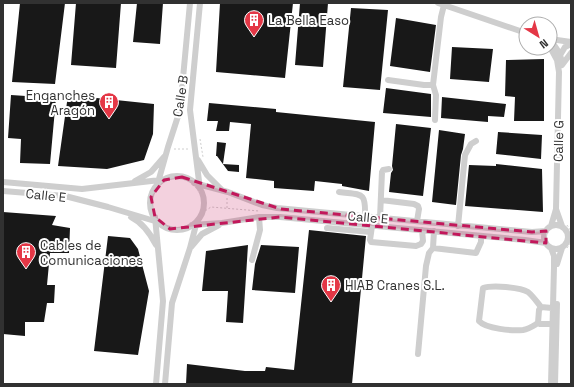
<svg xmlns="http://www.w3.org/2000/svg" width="574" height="387" font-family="'Space Grotesk',sans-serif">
	<rect width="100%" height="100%" fill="#fff"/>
	<path fill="#181818" d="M 20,3 L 65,3 L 55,84 L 12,82 Z
		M 76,3 L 121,3 L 116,68 L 71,65 Z
		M 137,3 L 163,3 L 160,44 L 133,42 Z
		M 220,3 L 293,3 L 285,78 L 216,72 Z
		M 300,3 L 328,3 L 323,67 L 295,65 Z
		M 351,8 L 388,10 L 380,90 L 343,87 Z
		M 396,18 L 436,25 L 430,72 L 390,66 Z
		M 452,47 L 493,49 L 489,82 L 450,79 Z
		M 544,59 L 544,121 L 514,121 L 515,97 L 505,96 L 506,60 Z
		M 386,88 L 431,94 L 431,117 L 383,113 Z
		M 11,95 L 56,98 L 50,164 L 20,163 L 21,139 L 8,138 Z
		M 68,95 L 154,104 L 153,134 L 144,160 L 107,169 L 58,166 Z
		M 442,97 L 506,104 L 504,117 L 488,116 L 488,122 L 441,118 Z
		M 209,103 L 276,109 L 276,112 L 375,122 L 369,191 L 342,186 L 342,184 L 315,181 L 314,191 L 274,188 L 274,181 L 246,178 L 251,124 L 230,122 L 229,131 L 216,131 L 218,121 L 207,121 Z
		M 396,124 L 431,128 L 423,196 L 389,192 L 391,173 L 393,170 L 392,166 Z
		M 439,130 L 465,134 L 463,149 L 461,155 L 456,205 L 432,202 Z
		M 498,132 L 542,135 L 541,159 L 496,154 Z
		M 217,142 L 226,143 L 223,164 L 239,165 L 239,172 L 228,171 L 217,156 L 216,156 Z
		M 496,164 L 542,169 L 543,212 L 465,206 L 469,165 L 496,166 Z
		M 3,212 L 56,216 L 52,225 L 70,228 L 69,253 L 50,253 L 47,285 L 55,285 L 54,303 L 47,303 L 44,322 L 25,322 L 25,336 L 3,334 Z
		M 309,230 L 366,236 L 352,384 L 186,384 L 187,364 L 245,371 L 265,371 L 266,367 L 294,370 Z
		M 108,236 L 130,238 L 138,249 L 149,291 L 138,355 L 94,351 Z
		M 248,245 L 243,323 L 226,322 L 228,291 L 202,291 L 206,251 Z
		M 261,245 L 299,247 L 295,293 L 252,290 L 255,264 Z"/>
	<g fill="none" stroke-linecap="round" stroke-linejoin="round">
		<path stroke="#cecece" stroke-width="1" stroke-dasharray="2 2" stroke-linecap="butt" d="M 200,139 L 203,157
			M 174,149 L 188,149
			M 227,208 L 227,197
			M 202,213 L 211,207 L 259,211
			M 567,225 L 571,231
			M 567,248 L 571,242"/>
		<path stroke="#cecece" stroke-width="6" d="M 200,3 L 190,110 L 200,189
			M 438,3 L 526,33
			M 550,39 L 560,54 L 562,64
			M 550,39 L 571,42
			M 550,47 L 557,60 L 559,72 L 556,209 L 551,226
			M 559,57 L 565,47 L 571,44
			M 562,65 L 571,53
			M 388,80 L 424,85 L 433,85 L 441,17 L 444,5
			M 433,85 L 436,95 L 435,120
			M 198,160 L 207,175 L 222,190
			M150 203a27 27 0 1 1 54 0a27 27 0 1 1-54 0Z
			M 135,181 L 151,172 L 164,157
			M 3,182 L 82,189 L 160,180
			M 194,183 L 228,192 L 262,205 L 277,208 L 532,232 L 546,231
			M 157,186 L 168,147 L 180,110 L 190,3
			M 3,191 L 65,196 L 108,207 L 158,222
			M 339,192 C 362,195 366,191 365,217
			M 381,200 L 414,204 L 418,206 L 419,209 L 417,221
			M 556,209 L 562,226
			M 131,217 C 143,223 150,233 156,245
			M 155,217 L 163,301 L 156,384
			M 380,218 L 382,172 L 383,170 L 389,169
			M544 237a12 12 0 1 1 24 0a12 12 0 1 1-24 0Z
			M 192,225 L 222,223 L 259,217 L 280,217 L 525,240 L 546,243
			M 372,226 L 370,240 L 371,242 L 416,246 L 421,244 L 423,241 L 422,230
			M 458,226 L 465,155 L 471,144 L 476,141
			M 327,228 L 371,232
			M 191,247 L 202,234 L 219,225
			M 433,248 L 476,253 L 481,242 L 481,236
			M 433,248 L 434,231
			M 551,248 L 554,256 L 554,267 L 551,384
			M 252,260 L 260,230 L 259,217
			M 557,264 L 562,248
			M 538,323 C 533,326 529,329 523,330 C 513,331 486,329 479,321 L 483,288 C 492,285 520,287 528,292 C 533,296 537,302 541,307
			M 552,324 L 540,324 L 538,323 L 539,310 L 541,307 L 552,308
			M 418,354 L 426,266 L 429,253 L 433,248
			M 165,384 L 172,303 L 190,248 L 197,221
			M 555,384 L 557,304"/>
	</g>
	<path fill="#c2185b" fill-opacity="0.2" stroke="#c2185b" stroke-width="3" stroke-dasharray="8 5" stroke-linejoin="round" d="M 182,177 L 281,209 L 532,232 L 546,231 L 546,243 L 280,217 L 170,229 L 155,217 L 151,197 L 164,180 Z"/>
	<defs>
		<symbol id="building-pin" viewBox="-11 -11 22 30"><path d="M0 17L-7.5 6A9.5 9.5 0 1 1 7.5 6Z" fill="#e43746" stroke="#fff"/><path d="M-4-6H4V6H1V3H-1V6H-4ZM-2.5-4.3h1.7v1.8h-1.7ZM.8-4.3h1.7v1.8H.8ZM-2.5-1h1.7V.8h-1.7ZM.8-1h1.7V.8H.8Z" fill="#fff"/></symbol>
	</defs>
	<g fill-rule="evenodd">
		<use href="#building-pin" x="243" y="9" width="22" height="30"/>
		<use href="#building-pin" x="98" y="91" width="22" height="30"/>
		<use href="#building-pin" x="15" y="241" width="22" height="30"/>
		<use href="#building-pin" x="320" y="274" width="22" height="30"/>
	</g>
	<g text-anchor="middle" stroke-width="4" stroke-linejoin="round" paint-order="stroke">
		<g font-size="13" fill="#313131" stroke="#fff" text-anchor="start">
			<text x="268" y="25">La Bella Easo</text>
			<text x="95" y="100" text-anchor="end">Enganches<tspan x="95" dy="15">Aragón</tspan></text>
			<text x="40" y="250">Cables de<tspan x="40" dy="15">Comunicaciones</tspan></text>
			<text x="345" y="290">HIAB Cranes S.L.</text>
		</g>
		<g font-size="13" fill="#313131" stroke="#fff">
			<text transform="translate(180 96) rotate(-81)" y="5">Calle B</text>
			<text transform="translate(558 141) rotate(-89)" y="5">Calle G</text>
			<text transform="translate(46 195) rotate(6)" y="5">Calle E</text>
			<text transform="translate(368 217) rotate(5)" y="5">Calle E</text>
		</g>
	</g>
	<rect width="574" height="387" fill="none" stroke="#313131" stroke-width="8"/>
	<g transform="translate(538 36) rotate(143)"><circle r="19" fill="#ffffff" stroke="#adadad"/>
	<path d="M0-3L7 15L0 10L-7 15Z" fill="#e43746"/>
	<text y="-6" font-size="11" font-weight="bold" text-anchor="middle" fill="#313131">N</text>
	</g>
</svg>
